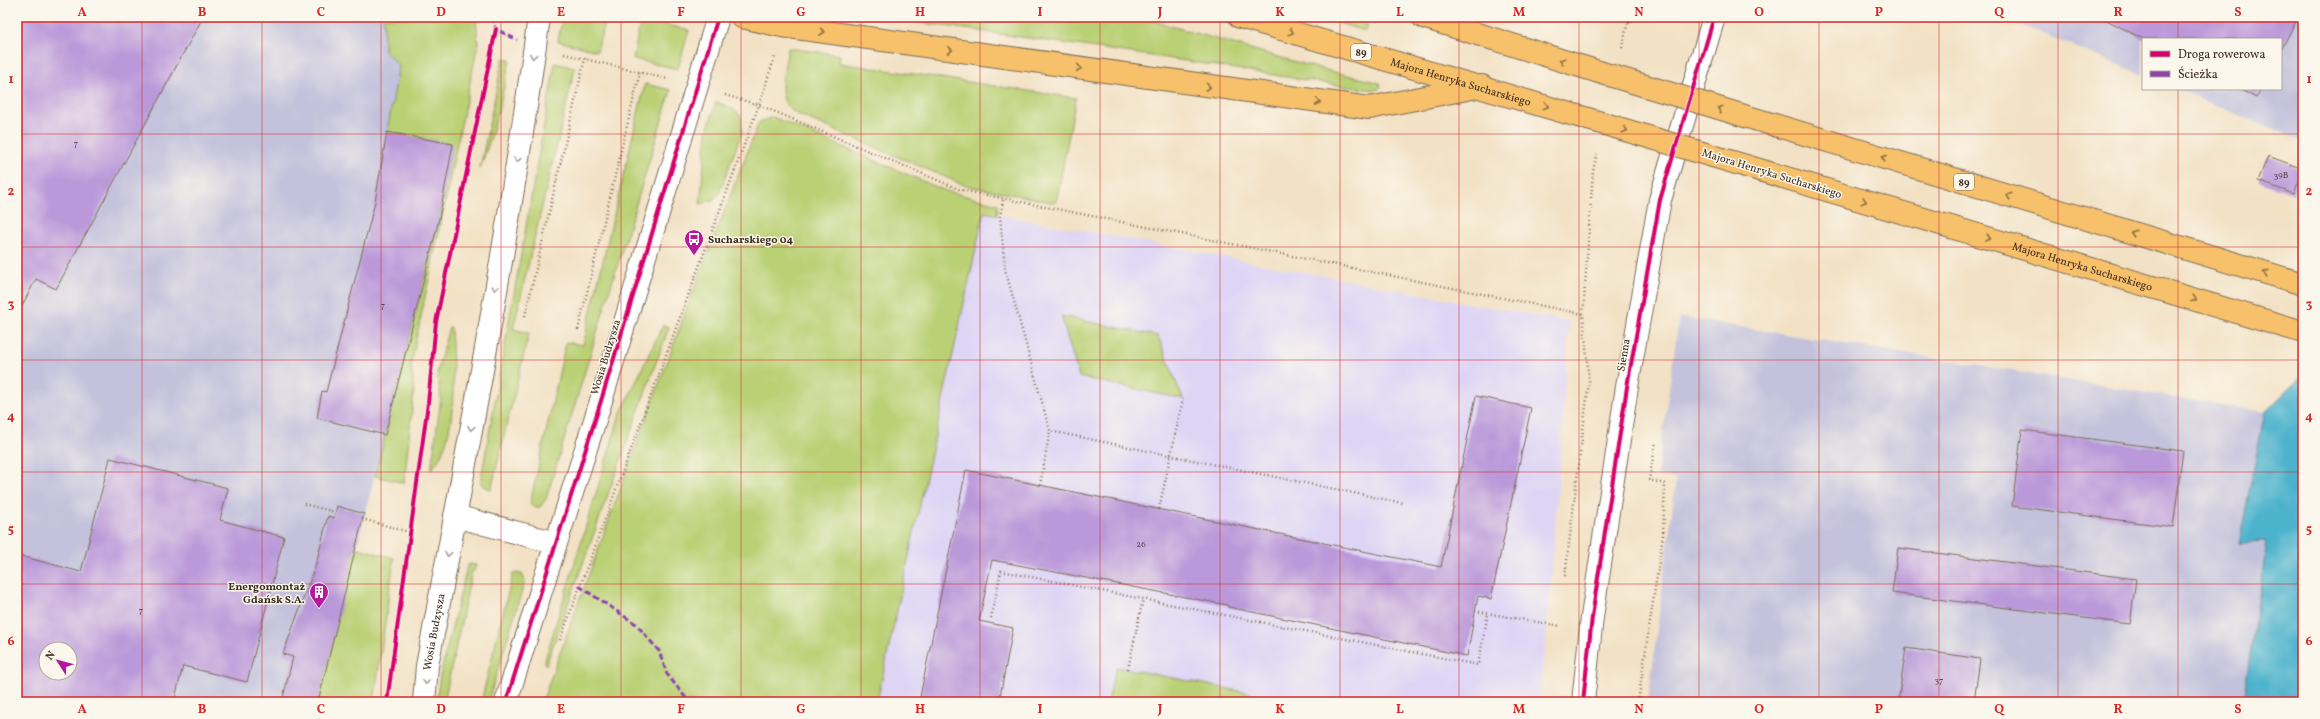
<svg xmlns="http://www.w3.org/2000/svg" width="2320" height="719" font-family="Vollkorn,serif">
	<rect width="100%" height="100%" fill="#fbf7ec"/>
	<filter id="ink" filterUnits="userSpaceOnUse"><feTurbulence type="fractalNoise" baseFrequency=".025" numOctaves="2"/><feDisplacementMap in="SourceGraphic" scale="8" xChannelSelector="R" yChannelSelector="G"/><feConvolveMatrix kernelMatrix="1 2 1 2 8 2 1 2 1" color-interpolation-filters="sRGB"/></filter>
	<filter id="wash" filterUnits="userSpaceOnUse"><feTurbulence type="fractalNoise" baseFrequency=".012" numOctaves="4" result="noise"/><feDisplacementMap in="SourceGraphic" scale="16" xChannelSelector="R" yChannelSelector="G"/><feGaussianBlur stdDeviation="0.9" result="paint"/><feColorMatrix in="noise" values="0 0 0 0 0 0 0 0 0 0 0 0 0 0 0 0 0 1.4 0 .05"/><feComposite in="paint" operator="in"/></filter>
	<g filter="url(#wash)">
		<rect width="100%" height="100%" fill="#f2e1c4"/>
		<path fill="#ded5f5" d="M 984,212 L 1569,322 L 1551,587 L 1539,702 L 877,702 Z"/>
		<path fill="#c3c1db" fill-rule="evenodd" d="M 17,17 L 384,17 L 384,50 L 399,66 L 387,132 L 453,144 L 439,219 L 318,702 L 17,702 ZM 46,649 L 70,649 L 70,673 L 46,673 Z
			M 2002,17 L 2303,17 L 2303,141 L 2176,89 L 2281,89 L 2281,39 L 2143,39 L 2143,75 Z
			M 1679,317 L 2265,412 L 2239,542 L 2267,542 L 2243,702 L 1648,702 L 1676,479 L 1657,476 Z"/>
		<path fill="#bad074" stroke="#7a7d49" d="M 384,17 L 476,17 L 478,44 L 411,364 L 414,391 L 404,483 L 375,476 L 439,219 L 452,144 L 387,132 L 399,66 L 384,50 Z
			M 563,17 L 606,17 L 597,51 L 558,41 Z
			M 882,17 L 1140,17 L 1306,65 L 1380,83 L 1381,87 L 1377,90 L 1356,88 L 1173,59 Z
			M 1318,17 L 1343,17 L 1368,25 L 1365,31 Z
			M 641,19 L 689,30 L 678,69 L 633,59 Z
			M 788,48 L 840,55 L 839,63 L 1076,98 L 1056,203 L 964,185 L 797,114 C 772,100 785,72 788,48 Z
			M 503,58 L 510,60 C 502,97 494,132 480,168 Z
			M 555,63 L 575,68 L 513,329 L 529,333 L 491,490 L 481,484 L 481,479 Z
			M 645,84 L 671,90 L 546,499 L 540,507 L 533,507 L 530,504 L 566,342 L 583,345 Z
			M 716,102 L 732,108 L 741,116 L 742,132 L 719,194 L 713,200 L 700,204 L 707,132 Z
			M 773,117 L 946,191 L 998,204 L 997,215 L 984,212 L 877,702 L 542,702 L 688,305 L 759,122 Z
			M 1061,316 L 1158,336 L 1183,399 L 1079,377 Z
			M 663,325 L 669,327 L 546,665 L 544,663 L 620,415 Z
			M 449,327 L 451,327 C 453,368 460,439 431,470 L 441,398 L 437,372 Z
			M 355,547 L 394,558 L 374,702 L 318,702 Z
			M 469,564 L 476,565 L 474,571 L 472,571 L 444,702 L 436,702 L 440,676 L 467,567 Z
			M 513,573 L 522,574 L 525,581 L 488,702 L 481,702 Z
			M 1116,667 L 1128,669 L 1294,702 L 1108,702 Z"/>
		<path fill="#4eb3cd" stroke="#446e76" d="M 2303,375 L 2303,702 L 2243,702 L 2267,542 L 2239,543 L 2265,412 Z"/>
		<g id="blocks">
			<path fill="#ba98d9" fill-rule="evenodd" d="M 17,17 L 203,17 L 56,289 L 36,279 L 17,315 Z
				M 2101,17 L 2298,17 L 2281,50 L 2281,39 L 2143,39 Z
				M 2240,89 L 2261,89 L 2256,98 Z
				M 387,132 L 453,144 L 439,219 L 385,435 L 317,418 L 322,391 L 326,392 L 375,202 Z
				M 2268,156 L 2303,169 L 2294,194 L 2258,181 Z
				M 1476,396 L 1531,408 L 1491,599 L 1478,596 L 1467,656 L 1228,607 L 1227,605 L 992,560 L 979,621 L 1013,628 L 999,702 L 919,702 L 966,470 L 1441,567 Z
				M 2022,430 L 2183,451 L 2173,527 L 2012,506 Z
				M 110,458 L 228,488 L 220,520 L 284,537 L 247,682 L 183,666 L 174,702 L 17,702 L 17,555 L 81,572 ZM 46,649 L 70,649 L 70,673 L 46,673 Z
				M 337,506 L 364,514 L 318,702 L 282,702 L 293,657 L 283,654 L 316,564 L 328,516 L 334,518 Z
				M 1898,548 L 2136,579 L 2130,624 L 1892,593 Z
				M 1906,648 L 1980,659 L 1974,702 L 1898,702 Z"/>
		</g>
	</g>
	<g filter="url(#ink)">
		<use href="#blocks" fill-opacity="0" stroke="#7b6a58" stroke-width="1"/>
		<g fill="none" stroke-linecap="round" stroke-linejoin="round">
			<defs>
				<path id="minor" d="M 1583,702 L 1592,617 L 1627,387 L 1660,200 L 1714,17"/>
				<g id="tertiary">
					<path d="M 455,516 L 556,543"/>
					<path id="s1" d="M 424,702 L 427,666 C 468,450 509,234 539,17"/>
					<path d="M 506,702 L 600,404 L 718,17"/>
				</g>
				<g id="trunk">
					<path d="M 742,17 L 782,26 L 1369,108 L 1482,86"/>
					<path id="s2" d="M 1240,17 L 1588,119"/>
					<path d="M 1423,17 L 1599,72"/>
					<path d="M 1758,120 L 2303,284"/>
					<path id="s3" d="M 1746,166 L 2303,332"/>
				</g>
			</defs>
			<use href="#minor" stroke="#7b6a58" stroke-width="24"/>
			<use href="#tertiary" stroke="#7b6a58" stroke-width="24"/>
			<use href="#trunk" stroke="#7b6a58" stroke-width="24"/>
			<path stroke="#7b6a58" stroke-width="2.5" stroke-dasharray="1 3" stroke-linecap="butt" d="M 1622,48 L 1629,17
				M 564,54 L 668,79
				M 725,95 L 759,105 L 961,190 L 1583,314
				M 1003,200 L 1000,216 L 1005,269 L 1050,431 L 1403,503
				M 525,316 L 585,58
				M 578,330 L 640,72
				M 1040,485 L 1050,431
				M 304,504 L 335,512
				M 1159,509 L 1183,399
				M 362,519 L 409,532
				M 1565,576 L 1589,381 L 1583,314 L 1593,171 L 1597,154
				M 1475,611 L 1560,626
				M 991,618 L 1001,571 L 1478,665 L 1488,614
				M 560,640 L 759,105 L 775,56
				M 1128,669 L 1143,599
				M 1638,702 L 1663,535 L 1665,484 L 1649,480 L 1656,441"/>
			<use href="#minor" stroke="#fff" stroke-width="22"/>
			<use href="#tertiary" stroke="#fff" stroke-width="22"/>
			<use href="#trunk" stroke="#f6c16b" stroke-width="22"/>
			<defs>
				<path id="trunk-bridge" d="M 1599,72 L 1758,120
					M 1588,119 L 1746,166"/>
			</defs>
			<use href="#trunk-bridge" stroke="#7b6a58" stroke-width="24" stroke-linecap="butt"/>
			<use href="#trunk-bridge" stroke="#f6c16b" stroke-width="22"/>
			<path stroke="#8e44ad" stroke-width="3" stroke-dasharray="6 3" stroke-linecap="butt" d="M 491,17 L 496,29 L 517,40
				M 1628,23 L 1633,17
				M 579,586 L 636,624 L 659,651 L 667,674 L 689,702"/>
			<defs>
				<path id="cycleway" d="M 387,702 L 428,403 L 436,322 L 496,29
					M 506,702 L 600,404 L 718,17
					M 1583,702 L 1592,617 L 1627,387 L 1660,200 L 1714,17"/>
			</defs>
			<use href="#cycleway" stroke="#fbf7ec" stroke-width="6"/>
			<use href="#cycleway" stroke="#d6006c" stroke-width="4"/>
		</g>
		<defs><path id="oneway-chevron" d="M-2-3.5L2.5 0L-2 3.5" fill="none" stroke-width="1.6" stroke-linecap="round" stroke-linejoin="round"/></defs>
		<g stroke="#8f6e41">
			<use href="#oneway-chevron" transform="translate(822 32) rotate(8)"/>
			<use href="#oneway-chevron" transform="translate(1291 32) rotate(16)"/>
			<use href="#oneway-chevron" transform="translate(950 50) rotate(8)"/>
			<use href="#oneway-chevron" transform="translate(1562 61) rotate(-163)"/>
			<use href="#oneway-chevron" transform="translate(1079 68) rotate(8)"/>
			<use href="#oneway-chevron" transform="translate(1208 87) rotate(8)"/>
			<use href="#oneway-chevron" transform="translate(1318 102) rotate(7)"/>
			<use href="#oneway-chevron" transform="translate(1546 106) rotate(17)"/>
			<use href="#oneway-chevron" transform="translate(1720 109) rotate(-163)"/>
			<use href="#oneway-chevron" transform="translate(1625 130) rotate(17)"/>
			<use href="#oneway-chevron" transform="translate(1884 158) rotate(-163)"/>
			<use href="#oneway-chevron" transform="translate(2009 196) rotate(-163)"/>
			<use href="#oneway-chevron" transform="translate(1864 201) rotate(16)"/>
			<use href="#oneway-chevron" transform="translate(2133 233) rotate(-163)"/>
			<use href="#oneway-chevron" transform="translate(1988 238) rotate(16)"/>
			<use href="#oneway-chevron" transform="translate(2266 273) rotate(-163)"/>
			<use href="#oneway-chevron" transform="translate(2194 299) rotate(17)"/>
		</g>
		<g stroke="#a79f9a">
			<use href="#oneway-chevron" transform="translate(533 56) rotate(99)"/>
			<use href="#oneway-chevron" transform="translate(517 160) rotate(100)"/>
			<use href="#oneway-chevron" transform="translate(495 288) rotate(100)"/>
			<use href="#oneway-chevron" transform="translate(471 428) rotate(100)"/>
			<use href="#oneway-chevron" transform="translate(448 554) rotate(101)"/>
			<use href="#oneway-chevron" transform="translate(426 682) rotate(95)"/>
		</g>
	</g>
	<path fill="none" stroke="#d62828" stroke-width="1" stroke-opacity="0.55" d="M 142,17 L 142,702M 262,17 L 262,702M 381,17 L 381,702M 501,17 L 501,702M 621,17 L 621,702M 741,17 L 741,702M 861,17 L 861,702M 980,17 L 980,702M 1100,17 L 1100,702M 1220,17 L 1220,702M 1340,17 L 1340,702M 1459,17 L 1459,702M 1579,17 L 1579,702M 1699,17 L 1699,702M 1819,17 L 1819,702M 1939,17 L 1939,702M 2058,17 L 2058,702M 2178,17 L 2178,39M 2178,89 L 2178,702M 17,134 L 2303,134M 17,247 L 2303,247M 17,360 L 2303,360M 17,472 L 2303,472M 17,584 L 2303,584"/>
	<defs>
		<symbol id="bus-pin" viewBox="-11 -11 22 30"><path d="M0 17L-7.5 6A9.5 9.5 0 1 1 7.5 6Z" fill="#b5179e" stroke="#fbf7ec"/><path d="M-5-6H5V4H4V6H2V4H-2V6H-4V4H-5ZM-3.5-4V0h7V-4ZM-3.5 1.2v1.5H-2V1.2ZM2 1.2v1.5H3.5V1.2Z" fill="#fff"/></symbol>
		<symbol id="building-pin" viewBox="-11 -11 22 30"><path d="M0 17L-7.5 6A9.5 9.5 0 1 1 7.5 6Z" fill="#b5179e" stroke="#fbf7ec"/><path d="M-4-6H4V6H1V3H-1V6H-4ZM-2.5-4.3h1.7v1.8h-1.7ZM.8-4.3h1.7v1.8H.8ZM-2.5-1h1.7V.8h-1.7ZM.8-1h1.7V.8H.8Z" fill="#fff"/></symbol>
	</defs>
	<g fill-rule="evenodd">
		<use href="#bus-pin" x="683" y="228" width="22" height="30"/>
		<use href="#building-pin" x="308" y="581" width="22" height="30"/>
	</g>
	<g text-anchor="middle" stroke-width="3" stroke-linejoin="round" paint-order="stroke">
		<g font-size="9" fill="#5b464d">
			<text x="76" y="146">7</text>
			<text x="2281" y="178">39B</text>
			<text x="383" y="308">7</text>
			<text x="1141" y="547">26</text>
			<text x="141" y="613">7</text>
			<text x="1939" y="683">37</text>
		</g>
		<g fill="#fbf7ec" stroke="#75685c" stroke-width="1">
			<rect x="1351" y="44" width="20" height="16" rx="3"/>
			<rect x="1954" y="174" width="20" height="16" rx="3"/>
		</g>
		<g font-size="10" font-weight="bold" fill="#3b2a1e">
			<text x="1361" y="56">89</text>
			<text x="1964" y="186">89</text>
		</g>
		<g font-size="11" fill="#3b2a1e" stroke="#fbf7ec">
			<text dy="4" stroke="none"><textPath href="#s2" startOffset="230">Majora Henryka Sucharskiego</textPath></text>
			<text transform="translate(1772 173) rotate(17)" y="4">Majora Henryka Sucharskiego</text>
			<text dy="4" stroke="none"><textPath href="#s3" startOffset="351">Majora Henryka Sucharskiego</textPath></text>
			<text transform="translate(1623 355) rotate(-81)" y="4">Sienna</text>
			<text transform="translate(605 357) rotate(-73)" y="4">Wosia Budzysza</text>
			<text dy="4" stroke="none"><textPath href="#s1" startOffset="71">Wosia Budzysza</textPath></text>
		</g>
		<g font-size="11" font-weight="bold" fill="#3b2a1e" stroke="#fbf7ec" text-anchor="start">
			<text x="708" y="243">Sucharskiego 04</text>
			<text x="305" y="590" text-anchor="end">Energomontaż<tspan x="305" dy="13">Gdańsk S.A.</tspan></text>
		</g>
	</g>
	<rect width="2320" height="719" fill="none" stroke="#fbf7ec" stroke-width="44"/>
	<rect x="2142" y="38" width="140" height="52" fill="#fbf7ec" stroke="#aea59a"/>
	<rect x="2150" y="51" width="20" height="6" fill="#d6006c" stroke="#aea59a"/>
	<text x="2178" y="58" font-size="12" fill="#3b2a1e">Droga rowerowa</text>
	<rect x="2150" y="71" width="20" height="6" fill="#8e44ad" stroke="#aea59a"/>
	<text x="2178" y="78" font-size="12" fill="#3b2a1e">Ścieżka</text>
	<g transform="translate(58 661) rotate(306)"><circle r="19" fill="#fbf7ec" stroke="#aea59a"/>
	<path d="M0-3L7 15L0 10L-7 15Z" fill="#b5179e"/>
	<text y="-6" font-size="11" font-weight="bold" text-anchor="middle" fill="#3b2a1e">N</text>
	</g>
	<rect x="22" y="22" width="2276" height="675" fill="none" stroke="#d62828" stroke-width="1.5"/>
	<g font-size="13" text-anchor="middle" font-weight="bold" fill="#d62828">
		<text x="82" y="16">A</text>
		<text x="202" y="16">B</text>
		<text x="321" y="16">C</text>
		<text x="441" y="16">D</text>
		<text x="561" y="16">E</text>
		<text x="681" y="16">F</text>
		<text x="801" y="16">G</text>
		<text x="920" y="16">H</text>
		<text x="1040" y="16">I</text>
		<text x="1160" y="16">J</text>
		<text x="1280" y="16">K</text>
		<text x="1400" y="16">L</text>
		<text x="1519" y="16">M</text>
		<text x="1639" y="16">N</text>
		<text x="1759" y="16">O</text>
		<text x="1879" y="16">P</text>
		<text x="1999" y="16">Q</text>
		<text x="2118" y="16">R</text>
		<text x="2238" y="16">S</text>
		<text x="11" y="83">1</text>
		<text x="2309" y="83">1</text>
		<text x="11" y="195">2</text>
		<text x="2309" y="195">2</text>
		<text x="11" y="308">3</text>
		<text x="2309" y="308">3</text>
		<text x="11" y="420">4</text>
		<text x="2309" y="420">4</text>
		<text x="11" y="533">5</text>
		<text x="2309" y="533">5</text>
		<text x="11" y="645">6</text>
		<text x="2309" y="645">6</text>
		<text x="82" y="713">A</text>
		<text x="202" y="713">B</text>
		<text x="321" y="713">C</text>
		<text x="441" y="713">D</text>
		<text x="561" y="713">E</text>
		<text x="681" y="713">F</text>
		<text x="801" y="713">G</text>
		<text x="920" y="713">H</text>
		<text x="1040" y="713">I</text>
		<text x="1160" y="713">J</text>
		<text x="1280" y="713">K</text>
		<text x="1400" y="713">L</text>
		<text x="1519" y="713">M</text>
		<text x="1639" y="713">N</text>
		<text x="1759" y="713">O</text>
		<text x="1879" y="713">P</text>
		<text x="1999" y="713">Q</text>
		<text x="2118" y="713">R</text>
		<text x="2238" y="713">S</text>
	</g>
</svg>
